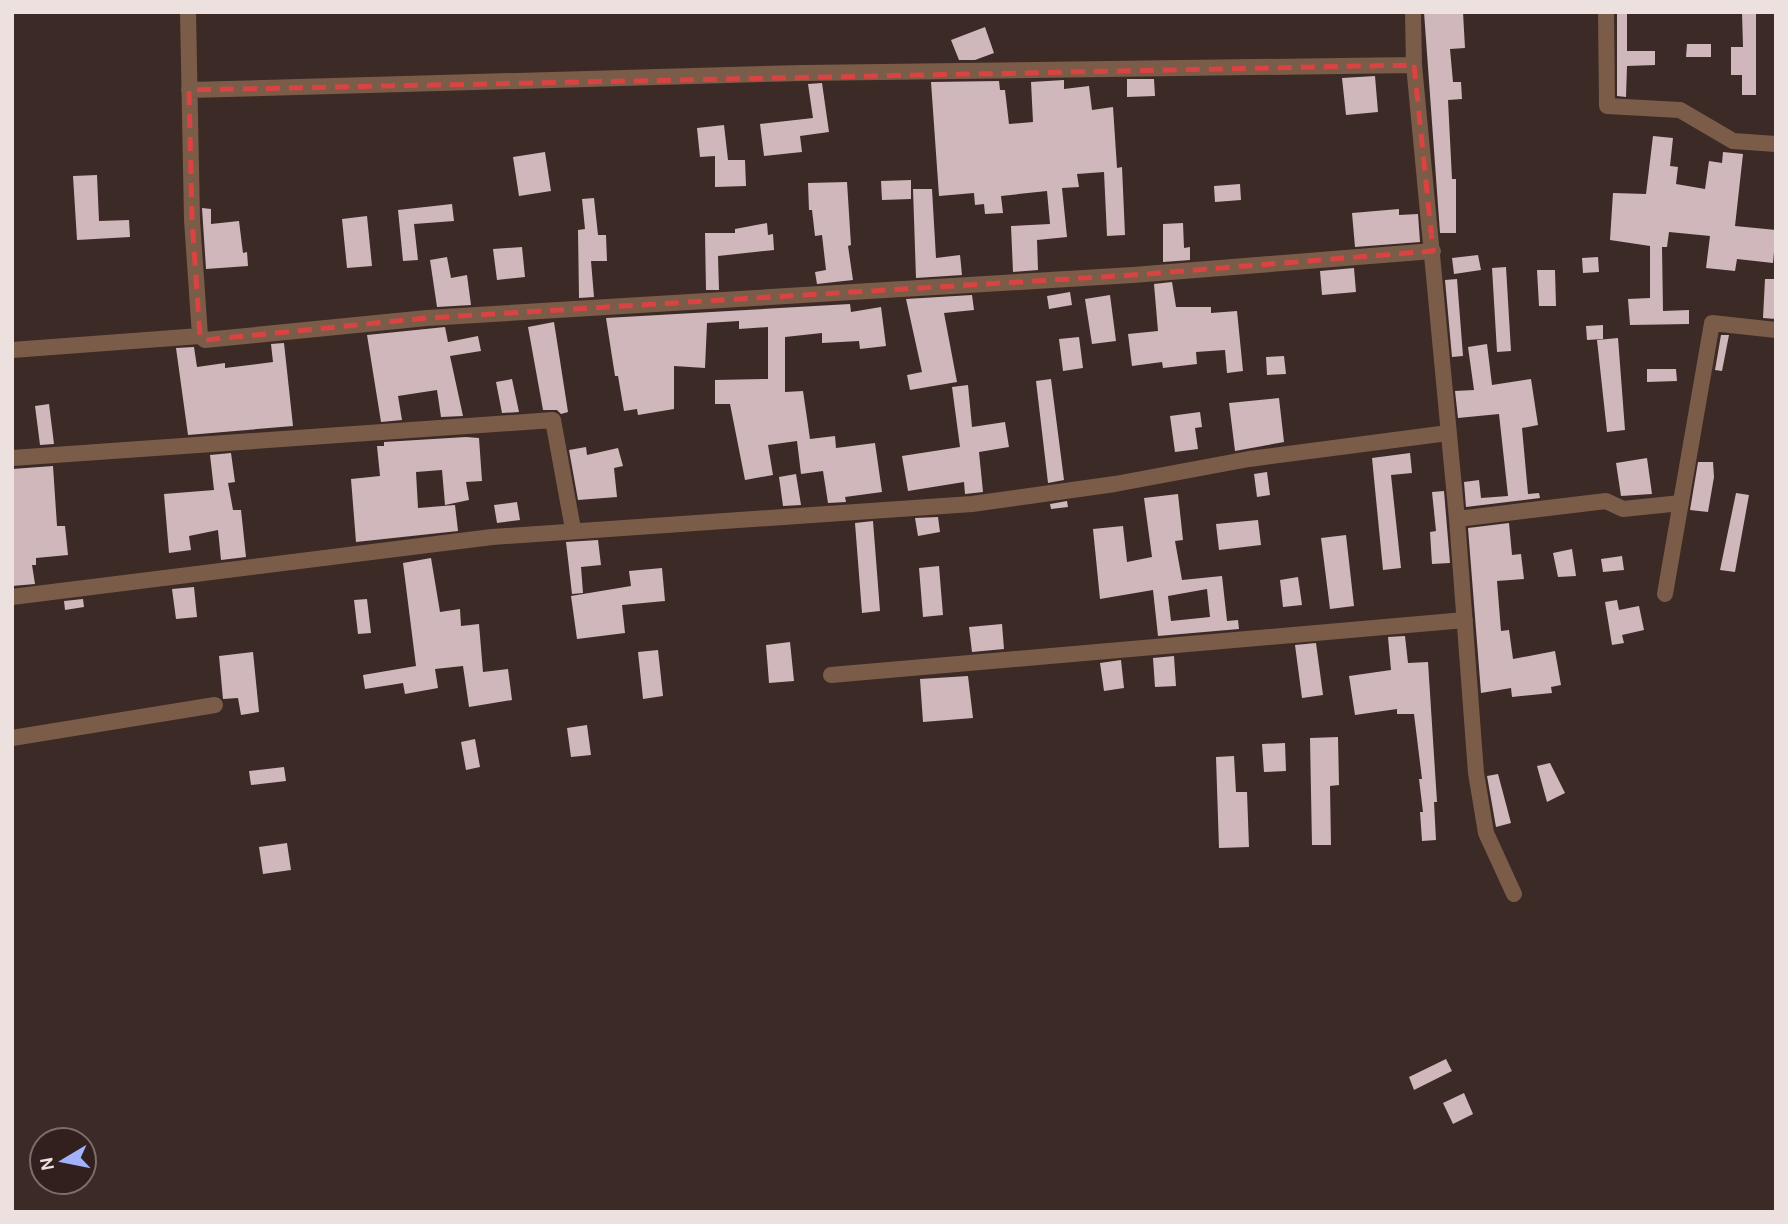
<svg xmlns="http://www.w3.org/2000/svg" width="1788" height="1224" font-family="Karla,sans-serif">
	<rect width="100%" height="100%" fill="#3c2a26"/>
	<path fill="#cfb7bb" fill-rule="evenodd" d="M 1424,12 L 1463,12 L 1465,48 L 1450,49 L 1453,82 L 1461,82 L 1462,99 L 1448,100 L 1452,179 L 1456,179 L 1456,233 L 1440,233 Z
		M 1617,12 L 1627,12 L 1627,51 L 1655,51 L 1655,65 L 1627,66 L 1626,97 L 1617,96 Z
		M 1742,12 L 1756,12 L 1756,95 L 1742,95 L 1742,75 L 1731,75 L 1731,47 L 1743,47 Z
		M 985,27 L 994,53 L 975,60 L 959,60 L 951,40 Z
		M 1687,44 L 1711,44 L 1711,57 L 1686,57 Z
		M 1375,76 L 1378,112 L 1346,115 L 1342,78 Z
		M 1127,79 L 1154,79 L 1155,96 L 1127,97 Z
		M 1064,80 L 1064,89 L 1089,86 L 1092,110 L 1113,107 L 1117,168 L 1122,167 L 1125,235 L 1107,236 L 1104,172 L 1077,174 L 1079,187 L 1062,188 L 1067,237 L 1037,240 L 1038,270 L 1013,272 L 1011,226 L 1050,224 L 1047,191 L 1001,196 L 1003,213 L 985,214 L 984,204 L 975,205 L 974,193 L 939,196 L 931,82 L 999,81 L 1000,90 L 1005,90 L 1009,124 L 1033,122 L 1031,82 Z
		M 822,83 L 829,132 L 800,136 L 802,152 L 764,156 L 760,124 L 813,118 L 808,84 Z
		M 724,125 L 728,160 L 745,160 L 746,186 L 715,187 L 715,156 L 700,157 L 697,128 Z
		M 1653,136 L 1673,138 L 1670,166 L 1678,167 L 1676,184 L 1705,189 L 1709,161 L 1722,163 L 1723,152 L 1743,154 L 1735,226 L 1776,230 L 1773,263 L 1737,259 L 1735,271 L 1706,268 L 1710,236 L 1669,232 L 1667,247 L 1662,247 L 1663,311 L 1689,310 L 1689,324 L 1630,325 L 1628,299 L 1650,298 L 1650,246 L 1610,240 L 1613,193 L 1646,194 Z
		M 545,152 L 551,191 L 519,196 L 513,157 Z
		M 97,175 L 99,221 L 129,220 L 130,237 L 77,240 L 73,176 Z
		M 911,180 L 911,199 L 882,200 L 881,181 Z
		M 847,182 L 851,245 L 848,246 L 853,280 L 817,284 L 815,272 L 826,270 L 822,235 L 815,236 L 812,210 L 809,210 L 808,183 Z
		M 1240,184 L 1241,200 L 1215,202 L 1214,186 Z
		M 913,189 L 932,189 L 936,258 L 960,255 L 962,275 L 916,278 Z
		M 594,198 L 598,235 L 606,235 L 607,261 L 591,261 L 594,297 L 579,298 L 578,230 L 585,229 L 582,199 Z
		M 452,204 L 454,221 L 414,224 L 418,260 L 403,261 L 398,210 Z
		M 202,208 L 211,209 L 211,224 L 239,221 L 243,253 L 247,252 L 248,266 L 206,269 Z
		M 1399,209 L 1399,215 L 1418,214 L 1420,242 L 1355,247 L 1352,213 Z
		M 367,216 L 372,266 L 347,268 L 342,219 Z
		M 767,223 L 768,235 L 773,234 L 774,250 L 718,256 L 719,290 L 706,290 L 705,233 L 735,233 L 735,229 Z
		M 1183,223 L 1184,248 L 1190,247 L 1190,260 L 1163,262 L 1163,224 Z
		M 522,247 L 525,277 L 497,280 L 493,249 Z
		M 1478,255 L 1481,270 L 1454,274 L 1452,258 Z
		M 447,257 L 451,278 L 467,275 L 471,305 L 437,307 L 430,260 Z
		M 1598,257 L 1599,272 L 1583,273 L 1582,258 Z
		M 1506,267 L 1511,351 L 1497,352 L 1492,268 Z
		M 1354,268 L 1356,292 L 1322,295 L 1320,271 Z
		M 1537,270 L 1555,270 L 1556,306 L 1539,306 Z
		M 1457,279 L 1463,356 L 1452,357 L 1445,280 Z
		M 1765,279 L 1776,279 L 1776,319 L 1763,318 Z
		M 1172,282 L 1176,307 L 1211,307 L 1211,313 L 1237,311 L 1243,371 L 1227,373 L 1225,350 L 1196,352 L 1197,364 L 1163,368 L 1162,362 L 1132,366 L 1128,334 L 1158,331 L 1154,284 Z
		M 1070,292 L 1072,305 L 1049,309 L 1047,296 Z
		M 972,295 L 974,310 L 944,313 L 957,382 L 910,390 L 907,375 L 922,372 L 906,299 Z
		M 1110,295 L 1116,341 L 1092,344 L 1085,299 Z
		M 850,304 L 851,312 L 881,307 L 886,346 L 860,349 L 859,341 L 822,343 L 822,333 L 785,337 L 785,392 L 803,391 L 810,439 L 835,436 L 836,448 L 875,443 L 882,492 L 845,497 L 846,502 L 828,503 L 823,471 L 801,474 L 797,441 L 768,445 L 773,475 L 745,480 L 730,404 L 715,404 L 715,380 L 768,379 L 768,327 L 739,329 L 739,321 L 707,323 L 705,368 L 674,366 L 674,409 L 638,415 L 637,409 L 624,411 L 618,376 L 615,376 L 606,318 Z
		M 554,322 L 568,412 L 561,414 L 557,410 L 543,410 L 528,327 Z
		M 1603,325 L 1603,339 L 1587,340 L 1586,326 Z
		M 445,327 L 448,342 L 478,336 L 481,351 L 450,356 L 463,416 L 441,417 L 437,390 L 398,396 L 402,420 L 381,422 L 367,335 Z
		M 1721,335 L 1729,335 L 1722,371 L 1715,370 Z
		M 1079,337 L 1083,368 L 1063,371 L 1059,339 Z
		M 1618,338 L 1625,430 L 1607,432 L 1597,340 Z
		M 284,343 L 293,426 L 188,435 L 176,348 L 194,347 L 197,367 L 225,363 L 225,368 L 273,362 L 271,344 Z
		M 1487,344 L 1492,385 L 1531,379 L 1538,425 L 1522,428 L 1528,494 L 1539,493 L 1540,498 L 1466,507 L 1464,482 L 1479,480 L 1481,498 L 1508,496 L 1499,414 L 1458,418 L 1455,391 L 1474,390 L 1468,347 Z
		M 1284,356 L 1286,374 L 1267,375 L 1266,357 Z
		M 1647,369 L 1676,369 L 1677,381 L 1647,382 Z
		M 512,379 L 519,412 L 502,413 L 496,382 Z
		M 1051,379 L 1064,480 L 1048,483 L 1036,381 Z
		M 968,385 L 972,427 L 1005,422 L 1009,447 L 979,452 L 983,492 L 965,494 L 964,482 L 908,491 L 902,456 L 960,447 L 952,387 Z
		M 1279,398 L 1284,442 L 1235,451 L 1229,403 Z
		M 49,404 L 54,444 L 40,445 L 35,406 Z
		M 1200,412 L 1202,427 L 1195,428 L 1198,449 L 1175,452 L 1170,416 Z
		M 466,437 L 479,438 L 482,481 L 466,482 L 469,500 L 445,505 L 442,470 L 416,472 L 418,508 L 455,505 L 458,531 L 356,542 L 351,479 L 380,476 L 377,446 L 384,446 L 384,442 Z
		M 586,447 L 587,455 L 618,448 L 623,466 L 614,468 L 617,497 L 578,500 L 569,450 Z
		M 231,453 L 235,482 L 228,483 L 233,510 L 241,510 L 246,557 L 221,560 L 218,530 L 189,536 L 191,550 L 169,553 L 164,494 L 214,490 L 210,455 Z
		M 1410,453 L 1412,473 L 1391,475 L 1401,568 L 1383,570 L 1372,458 Z
		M 1647,458 L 1652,494 L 1621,496 L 1616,463 Z
		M 1698,462 L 1713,462 L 1714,477 L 1708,512 L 1690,510 Z
		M 53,466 L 57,526 L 65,526 L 68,555 L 36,558 L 36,565 L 32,565 L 35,584 L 12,586 L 12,469 Z
		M 1267,472 L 1270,495 L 1257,497 L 1254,474 Z
		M 796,474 L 801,505 L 783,506 L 779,477 Z
		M 1444,491 L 1450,563 L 1432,564 L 1430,532 L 1436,531 L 1432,492 Z
		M 1736,493 L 1749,495 L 1735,572 L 1720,570 Z
		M 1178,494 L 1183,540 L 1175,541 L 1182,580 L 1222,576 L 1227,621 L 1238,620 L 1239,629 L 1158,636 L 1153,590 L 1100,599 L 1093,529 L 1123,526 L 1127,562 L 1152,557 L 1144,498 ZM 1207,589 L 1210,617 L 1171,621 L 1168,596 Z
		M 1067,501 L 1068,507 L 1051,509 L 1050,504 Z
		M 517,502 L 520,520 L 497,523 L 494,505 Z
		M 938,517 L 940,532 L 918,536 L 915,518 Z
		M 1258,520 L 1261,545 L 1219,550 L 1216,524 Z
		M 873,521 L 880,611 L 862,613 L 855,523 Z
		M 1509,523 L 1512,555 L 1521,554 L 1524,579 L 1497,581 L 1501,631 L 1509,630 L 1513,659 L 1555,651 L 1561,685 L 1551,687 L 1552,693 L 1512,697 L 1511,688 L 1481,693 L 1468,528 Z
		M 1346,535 L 1354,606 L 1330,609 L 1321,538 Z
		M 598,540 L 601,565 L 581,567 L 583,593 L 572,594 L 566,542 Z
		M 1572,549 L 1576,576 L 1558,577 L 1553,553 Z
		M 1622,556 L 1624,570 L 1603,572 L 1601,559 Z
		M 431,558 L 440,612 L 460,609 L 461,626 L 479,624 L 483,672 L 508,669 L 512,700 L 469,707 L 463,666 L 435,669 L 438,688 L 405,694 L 403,683 L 365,689 L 363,675 L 416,666 L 403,563 Z
		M 939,566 L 943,615 L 923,617 L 919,568 Z
		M 662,568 L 665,601 L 622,605 L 625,633 L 577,639 L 571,596 L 631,586 L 629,571 Z
		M 1298,577 L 1302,605 L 1283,607 L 1280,580 Z
		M 194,587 L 197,617 L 176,619 L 172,589 Z
		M 83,599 L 84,607 L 65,610 L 64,601 Z
		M 367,599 L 371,633 L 358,634 L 354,600 Z
		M 1617,600 L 1619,610 L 1639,606 L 1644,630 L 1622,635 L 1624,643 L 1612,645 L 1605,602 Z
		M 1002,624 L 1004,649 L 972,652 L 969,627 Z
		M 1405,636 L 1408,663 L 1428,662 L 1437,802 L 1434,802 L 1436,840 L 1422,841 L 1420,812 L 1423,812 L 1419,779 L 1422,779 L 1414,714 L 1397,714 L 1397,709 L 1355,715 L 1349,676 L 1391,670 L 1388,637 Z
		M 790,642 L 794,681 L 769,683 L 766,645 Z
		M 1316,643 L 1323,695 L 1302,698 L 1295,645 Z
		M 658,650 L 663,696 L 643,699 L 638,652 Z
		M 253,652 L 259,712 L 241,715 L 238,698 L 223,699 L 219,656 Z
		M 1174,656 L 1176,686 L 1155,687 L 1153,658 Z
		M 1121,660 L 1124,688 L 1104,691 L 1100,663 Z
		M 968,676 L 973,718 L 923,722 L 920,679 Z
		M 587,725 L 591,755 L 571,757 L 567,728 Z
		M 1338,737 L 1339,785 L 1330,786 L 1331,845 L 1312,845 L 1310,738 Z
		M 475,739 L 480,767 L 466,770 L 461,742 Z
		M 1285,743 L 1286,771 L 1264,772 L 1262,744 Z
		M 1234,756 L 1236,792 L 1247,792 L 1249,847 L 1219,848 L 1216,757 Z
		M 1550,763 L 1565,793 L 1547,802 L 1537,766 Z
		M 284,767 L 286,781 L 251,785 L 249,771 Z
		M 1498,774 L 1511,823 L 1496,827 L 1487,776 Z
		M 287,843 L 291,870 L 263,874 L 259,847 Z
		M 1446,1059 L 1452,1071 L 1414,1090 L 1409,1077 Z
		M 1464,1093 L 1473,1114 L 1453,1124 L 1443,1103 Z"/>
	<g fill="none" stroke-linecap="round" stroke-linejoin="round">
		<path stroke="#7b5c48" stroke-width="16" d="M 188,12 L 192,220 L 200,336
			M 1413,12 L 1414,65 L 1457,519 L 1476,773 L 1486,833 L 1514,894
			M 1606,12 L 1607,106 L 1680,110 L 1733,141 L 1776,144
			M 189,90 L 802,73 L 1414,65
			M 12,350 L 200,336 L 205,340 L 427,318 L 1133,275 L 1433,251
			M 12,458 L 553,420 L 573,529
			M 1457,519 L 1606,501 L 1623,509 L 1681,503
			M 1665,594 L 1712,323 L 1776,330
			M 12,597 L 492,537 L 972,504 L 1115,484 L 1249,459 L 1448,433
			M 831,675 L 1465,620
			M 12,738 L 215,705"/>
	</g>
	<path fill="none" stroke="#d94443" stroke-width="5" stroke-dasharray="14 9" stroke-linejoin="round" d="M 1414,65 L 1433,251 L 1133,275 L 427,318 L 205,340 L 200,336 L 192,220 L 189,90 Z"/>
	<rect width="1788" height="1224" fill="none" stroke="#ede1df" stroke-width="28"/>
	<g transform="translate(63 1161) rotate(260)"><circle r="33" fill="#31201d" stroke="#7c6d6b" stroke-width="2"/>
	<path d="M0-5L12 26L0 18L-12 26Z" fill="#a2b2fd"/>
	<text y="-10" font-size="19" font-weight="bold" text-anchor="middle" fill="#ede1df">N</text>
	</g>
</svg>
